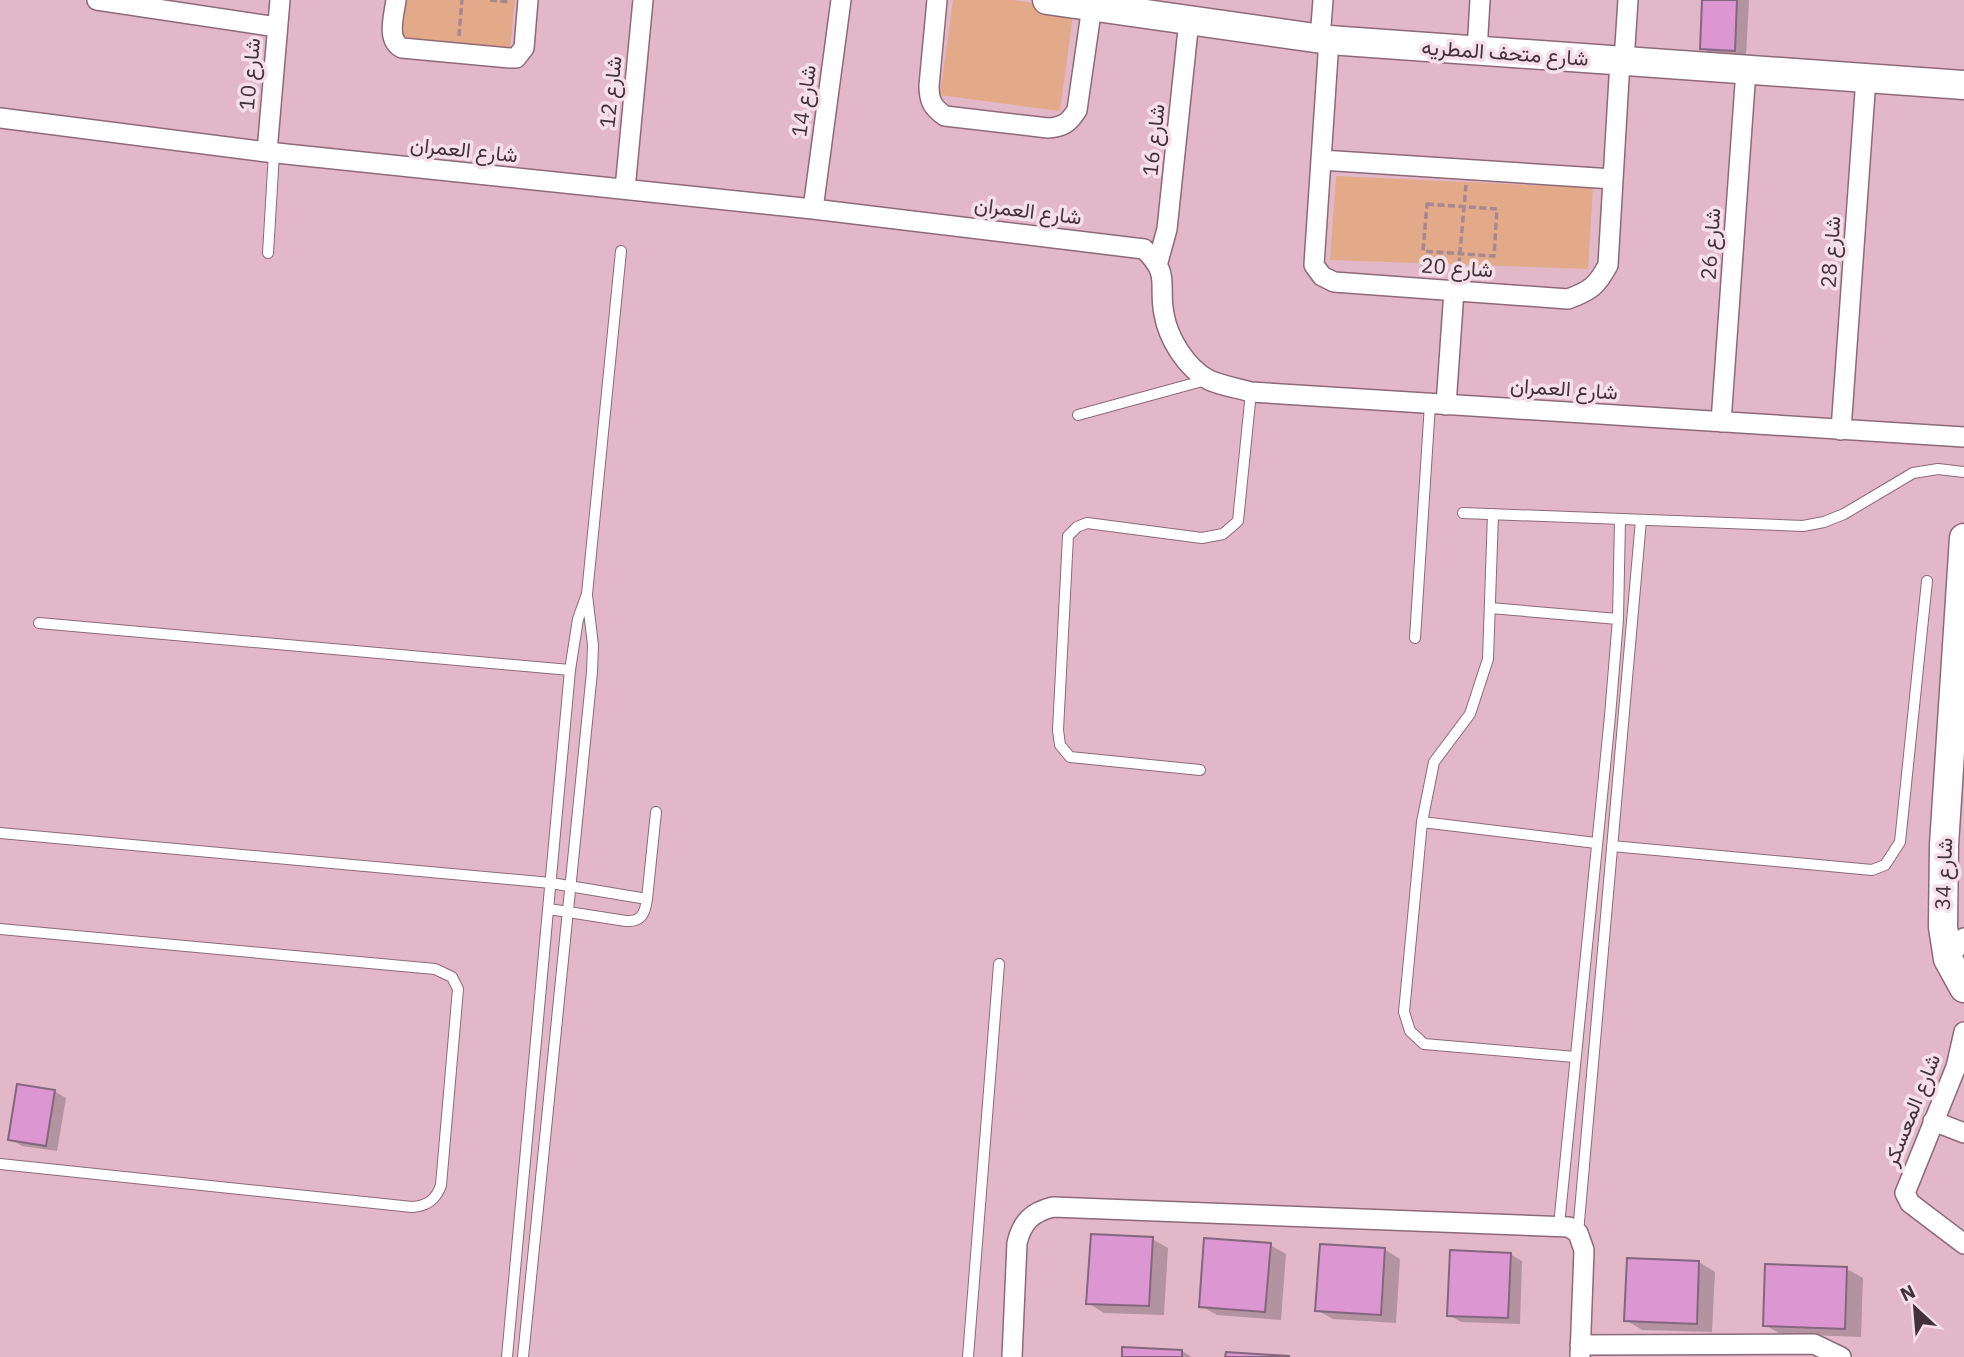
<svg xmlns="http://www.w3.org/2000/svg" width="1964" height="1357" font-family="'IBM Plex Sans',Vazirmatn,sans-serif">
	<rect width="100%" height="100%" fill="#e2b8c9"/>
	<path fill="#e2aa88" d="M 403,0 L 515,0 L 510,50 L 399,39 Z
		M 953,0 L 1013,0 L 1074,8 L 1060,111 L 940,95 Z
		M 1336,176 L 1593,188 L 1588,269 L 1330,260 Z"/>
	<path fill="#0003" d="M 1704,0 L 1749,0 L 1746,56 L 1714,55 L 1702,48 Z
		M 54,1091 L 66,1098 L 57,1151 L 22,1146 L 10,1139 Z
		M 1152,1239 L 1168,1248 L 1164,1315 L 1104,1313 L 1088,1303 Z
		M 1270,1245 L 1286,1254 L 1281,1320 L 1217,1315 L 1201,1306 Z
		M 1384,1249 L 1400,1259 L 1396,1323 L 1333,1319 L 1317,1310 Z
		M 1510,1254 L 1522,1261 L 1520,1324 L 1461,1322 L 1449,1315 Z
		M 1699,1262 L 1715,1272 L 1712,1332 L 1642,1330 L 1626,1320 Z
		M 1847,1269 L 1863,1278 L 1861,1337 L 1781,1334 L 1765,1325 Z
		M 1124,1349 L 1182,1351 L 1192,1357 L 1124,1357 Z"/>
	<path fill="#dc97d2" stroke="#84667f" stroke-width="2" d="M 1702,0 L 1737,0 L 1735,51 L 1700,49 Z
		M 17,1084 L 55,1090 L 46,1146 L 8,1140 Z
		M 1091,1234 L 1153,1237 L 1149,1306 L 1086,1304 Z
		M 1204,1238 L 1271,1243 L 1265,1312 L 1199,1307 Z
		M 1320,1244 L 1385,1248 L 1381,1315 L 1315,1311 Z
		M 1450,1250 L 1511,1253 L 1508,1318 L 1447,1316 Z
		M 1627,1258 L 1699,1261 L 1697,1324 L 1624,1321 Z
		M 1765,1264 L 1847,1267 L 1845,1329 L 1763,1326 Z
		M 1122,1347 L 1182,1350 L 1182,1357 L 1122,1357 Z
		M 1226,1352 L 1289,1356 L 1289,1357 L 1225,1357 Z"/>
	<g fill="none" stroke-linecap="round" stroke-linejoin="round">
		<defs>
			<path id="lane" d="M 268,253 L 274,153
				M 1078,415 L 1206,380
				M 1463,513 L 1803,526 L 1824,522 L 1844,514 L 1913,473 L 1938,469 L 1964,472
				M 1493,514 L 1488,659 L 1470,714 L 1434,762 L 1422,822 L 1404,1012 L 1410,1031 L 1424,1044 L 1575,1057
				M 1490,608 L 1618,619
				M 39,623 L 570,670
				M 1415,638 L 1430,404
				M 1200,770 L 1070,757 L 1060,745 L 1058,730 L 1068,536 L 1077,527 L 1087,523 L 1202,538 L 1223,534 L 1238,521 L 1251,392
				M 1422,822 L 1596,843
				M 0,833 L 551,883 L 647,899
				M 1612,846 L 1872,870 L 1885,865 L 1900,842 L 1927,581
				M 549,909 L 626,921 C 642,922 645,913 647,899 L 656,812
				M 0,929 L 435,969 L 452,977 L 458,989 L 441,1185 C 436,1200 427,1206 412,1207 L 0,1164
				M 1559,1225 L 1610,716 L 1618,619 L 1620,519
				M 1578,1233 L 1641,520
				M 507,1357 L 570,670 L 578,619 L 587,594 L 621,251
				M 523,1357 L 592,672 L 593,645 L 587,595
				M 968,1357 L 999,964"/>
			<path id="street" d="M 97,0 L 277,27
				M 396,0 C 394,16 386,40 402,48 L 510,58 L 516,58 L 524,48 L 528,0
				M 937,0 L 929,86 C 929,101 933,108 945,116 L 1048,128 C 1063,127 1069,123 1077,110 L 1092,6
				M 1320,39 L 1323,0
				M 1329,40 L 1314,265 L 1322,276 L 1334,282 L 1568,299 C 1590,291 1597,286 1608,265 L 1620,61
				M 1477,51 L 1480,0
				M 1624,61 L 1628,0
				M 0,118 L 267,152 L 813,209 L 1144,249 C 1171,275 1158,283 1164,314 C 1168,338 1186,368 1209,380 C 1222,386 1238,388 1251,392 L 1964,437
				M 267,152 L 280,0
				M 1321,160 L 1613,179
				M 625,189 L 643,0
				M 813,209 L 841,0
				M 1158,262 L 1167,229 L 1189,20
				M 1446,405 L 1454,291
				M 1721,422 L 1746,70
				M 1841,430 L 1866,78
				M 1948,959 L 1964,938
				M 1964,1032 L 1956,1067 L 1905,1193 L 1910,1203 L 1964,1244
				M 1933,1121 L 1964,1133
				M 1580,1345 L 1814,1344 L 1841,1357
				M 1012,1357 L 1017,1243 C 1022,1222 1032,1212 1053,1207 L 1569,1227 L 1578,1233 L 1584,1250 L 1580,1357"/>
			<path id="secondary" d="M 1047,0 L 1329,40 L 1964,85
				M 1964,538 L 1944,845 L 1943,927 L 1948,959 L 1964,988"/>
		</defs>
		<use href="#lane" stroke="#8e6978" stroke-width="12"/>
		<use href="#street" stroke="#8e6978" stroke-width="22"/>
		<use href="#secondary" stroke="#8e6978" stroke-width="31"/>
		<path stroke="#a88794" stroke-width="3.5" stroke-dasharray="7 3.5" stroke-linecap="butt" d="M 490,0 L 509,2
			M 459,36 L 462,0
			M 1427,204 L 1497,209 L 1494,256 L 1423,251 Z
			M 1458,275 L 1466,185"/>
		<use href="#lane" stroke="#fff" stroke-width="10"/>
		<use href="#street" stroke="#fff" stroke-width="19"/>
		<use href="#secondary" stroke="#fff" stroke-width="28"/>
	</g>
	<g text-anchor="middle" stroke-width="7" stroke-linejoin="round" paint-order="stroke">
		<g font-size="21" fill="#433239" stroke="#f5dfe8">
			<text transform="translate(1505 53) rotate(4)" y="7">شارع متحف المطريه</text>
			<text transform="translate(250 74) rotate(-85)" y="7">شارع 10</text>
			<text transform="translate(611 92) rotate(-84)" y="7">شارع 12</text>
			<text transform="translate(804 101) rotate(-82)" y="7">شارع 14</text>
			<text transform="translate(1154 140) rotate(-84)" y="7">شارع 16</text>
			<text transform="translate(464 150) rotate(6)" y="7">شارع العمران</text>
			<text transform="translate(1028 211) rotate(7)" y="7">شارع العمران</text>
			<text transform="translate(1711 244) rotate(-86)" y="7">شارع 26</text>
			<text transform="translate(1831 252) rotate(-86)" y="7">شارع 28</text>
			<text transform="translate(1457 268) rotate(4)" y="7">شارع 20</text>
			<text transform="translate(1564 389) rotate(4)" y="7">شارع العمران</text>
			<text transform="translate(1944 874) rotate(-88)" y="7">شارع 34</text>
			<text transform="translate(1912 1110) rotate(-68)" y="7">شارع المعسكر</text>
		</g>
	</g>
	<g transform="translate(1915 1308) rotate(334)" stroke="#f5dfe8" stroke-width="5" paint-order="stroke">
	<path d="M0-5L12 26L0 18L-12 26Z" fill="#433239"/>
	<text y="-10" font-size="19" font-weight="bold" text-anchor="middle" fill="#433239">N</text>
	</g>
</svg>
